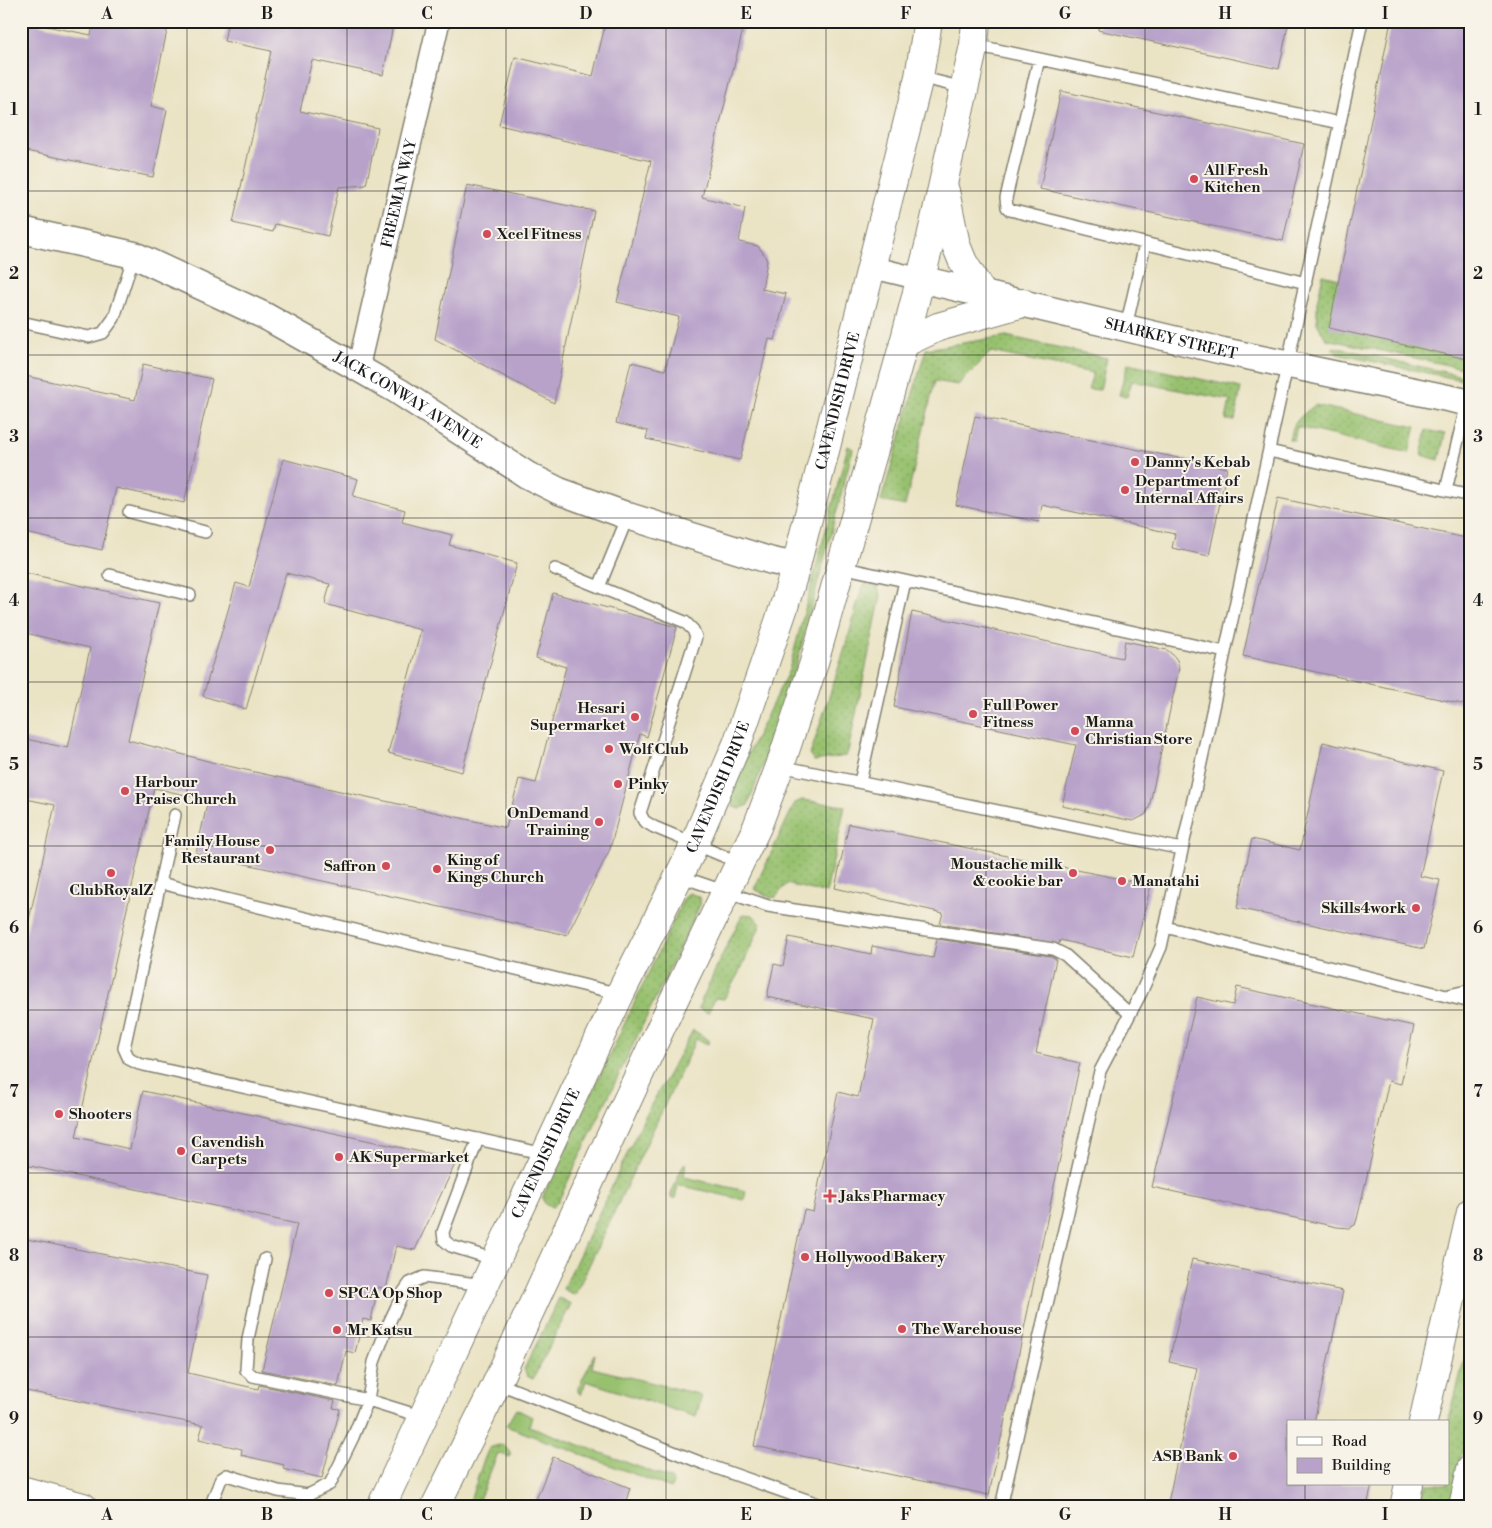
<svg xmlns="http://www.w3.org/2000/svg" width="1492" height="1528" font-family="'Libre Bodoni',serif">
	<defs>
		<pattern id="grass-dots" width="8" height="8" patternUnits="userSpaceOnUse" patternTransform="scale(1.25)"><rect width="8" height="8" fill="#97c16e"/><path d="M2 2h.1M6 6h.1" fill="none" stroke="#82a55f" stroke-width="1.8" stroke-linecap="round"/></pattern>
	</defs>
	<rect width="100%" height="100%" fill="#f7f3e8"/>
	<filter id="ink" filterUnits="userSpaceOnUse"><feTurbulence type="fractalNoise" baseFrequency=".02" numOctaves="2"/><feDisplacementMap in="SourceGraphic" scale="10" xChannelSelector="R" yChannelSelector="G"/><feConvolveMatrix kernelMatrix="1 2 1 2 8 2 1 2 1" color-interpolation-filters="sRGB"/></filter>
	<filter id="wash" filterUnits="userSpaceOnUse"><feTurbulence type="fractalNoise" baseFrequency=".0096" numOctaves="4" result="noise"/><feDisplacementMap in="SourceGraphic" scale="20" xChannelSelector="R" yChannelSelector="G"/><feGaussianBlur stdDeviation="1.12" result="paint"/><feColorMatrix in="noise" values="0 0 0 0 0 0 0 0 0 0 0 0 0 0 0 0 0 1.4 0 .05"/><feComposite in="paint" operator="in"/></filter>
	<g filter="url(#wash)">
		<rect width="100%" height="100%" fill="#eae3c4"/>
		<path fill="url(#grass-dots)" stroke="#5a6e45" d="M 1323,275 L 1339,279 L 1471,360 L 1471,370 L 1326,339 L 1317,323 L 1317,302 Z
			M 1006,336 L 1107,358 L 1100,390 L 1088,389 L 1093,373 L 991,352 L 958,385 L 935,381 L 905,506 L 881,501 L 926,349 Z
			M 1334,347 L 1471,378 L 1471,382 L 1337,354 L 1332,349 Z
			M 1128,363 L 1241,388 L 1235,420 L 1226,420 L 1230,400 L 1132,381 L 1127,397 L 1119,395 Z
			M 1315,405 L 1416,427 L 1409,453 L 1297,427 L 1294,440 L 1289,439 C 1294,420 1300,417 1315,405 Z
			M 1427,430 L 1445,434 L 1439,460 L 1421,455 Z
			M 848,446 L 853,449 L 789,693 L 748,805 L 740,809 L 734,807 L 730,802 L 731,789 L 789,670 Z
			M 865,584 L 877,586 L 881,596 L 848,751 L 846,756 L 814,761 L 810,755 L 847,642 L 861,590 Z
			M 802,800 L 845,806 L 826,893 L 786,884 L 776,897 L 771,898 L 754,889 L 795,803 Z
			M 689,893 L 700,897 L 700,905 L 559,1200 L 553,1207 L 546,1205 L 543,1200 L 543,1196 L 685,896 Z
			M 743,914 L 753,915 L 761,924 L 742,967 L 724,999 L 715,998 L 708,1013 L 698,1008 L 724,951 Z
			M 693,1030 L 709,1040 L 708,1044 L 696,1039 L 575,1295 L 563,1289 L 646,1114 Z
			M 559,1298 L 571,1304 L 533,1379 L 527,1376 L 524,1369 Z
			M 1471,1332 L 1471,1413 L 1450,1507 L 1415,1507 L 1427,1484 L 1448,1484 L 1448,1424 Z
			M 499,1445 L 503,1445 L 511,1453 L 509,1457 L 498,1453 L 476,1507 L 468,1507 L 483,1462 L 489,1448 Z"/>
		<path fill="#97c16e" stroke="#5a6e45" d="M 686,1163 L 684,1177 L 746,1191 L 744,1200 L 678,1185 L 675,1199 L 671,1197 L 671,1194 L 683,1165 Z
			M 595,1354 L 592,1368 L 702,1395 L 696,1417 L 586,1381 L 581,1395 L 578,1392 L 578,1388 Z
			M 516,1409 L 532,1417 L 529,1426 L 671,1479 L 673,1483 L 671,1488 L 506,1426 Z"/>
		<g id="blocks">
			<path fill="#b8a2ca" d="M 21,21 L 91,35 L 94,21 L 144,21 L 168,26 L 151,106 L 167,110 L 153,177 L 21,150 Z
				M 228,21 L 394,21 L 383,75 L 312,60 L 300,111 L 378,128 L 366,185 L 339,187 L 328,236 L 275,224 L 273,232 L 233,223 L 271,51 L 224,41 Z
				M 606,21 L 745,21 L 702,197 L 745,208 L 739,242 L 758,246 L 764,254 L 767,261 L 762,289 L 786,294 L 775,340 L 769,339 L 740,460 L 646,439 L 648,431 L 616,423 L 631,362 L 665,370 L 679,317 L 617,302 L 651,161 L 499,125 L 515,57 L 593,76 Z
				M 1099,21 L 1289,21 L 1279,69 L 1098,30 Z
				M 1391,21 L 1471,21 L 1471,360 L 1329,328 Z
				M 1061,91 L 1304,144 L 1283,241 L 1040,189 Z
				M 467,185 L 594,211 L 554,403 L 435,339 Z
				M 143,364 L 212,379 L 184,503 L 116,488 L 102,550 L 21,532 L 21,375 L 135,400 Z
				M 975,416 L 1227,468 L 1209,556 L 1172,548 L 1175,534 L 1042,505 L 1039,522 L 956,505 Z
				M 283,459 L 358,479 L 353,496 L 405,510 L 402,522 L 452,535 L 449,545 L 517,563 L 462,772 L 388,753 L 421,630 L 325,604 L 330,584 L 286,573 L 246,709 L 203,696 L 236,583 L 249,587 Z
				M 1278,498 L 1471,539 L 1471,706 L 1243,656 Z
				M 21,572 L 159,603 L 128,740 L 219,764 L 506,828 L 519,779 L 536,783 L 566,667 L 536,658 L 553,593 L 677,627 L 647,737 L 640,734 L 610,849 L 567,935 L 196,853 L 208,800 L 154,788 L 76,1137 L 130,1149 L 143,1091 L 457,1160 L 415,1250 L 396,1246 L 386,1289 L 378,1287 L 371,1321 L 363,1319 L 355,1353 L 346,1351 L 338,1386 L 262,1370 L 297,1224 L 21,1164 L 21,955 L 55,805 L 21,798 L 21,738 L 68,748 L 90,648 L 21,632 Z
				M 912,612 L 1122,658 L 1125,641 L 1167,650 L 1173,655 L 1177,660 L 1179,668 L 1149,808 L 1145,815 L 1133,821 L 1062,806 L 1076,745 L 894,707 Z
				M 1323,742 L 1443,771 L 1420,876 L 1440,880 L 1424,949 L 1237,908 L 1252,839 L 1300,850 Z
				M 849,824 L 1151,885 L 1133,957 L 1060,940 L 1059,944 L 940,924 L 943,913 L 835,888 Z
				M 789,937 L 871,954 L 872,946 L 933,958 L 937,939 L 1051,956 L 1056,959 L 1036,1053 L 1080,1063 L 989,1495 L 754,1446 L 804,1210 L 813,1212 L 838,1092 L 858,1097 L 874,1019 L 767,997 L 774,964 L 783,966 Z
				M 1237,987 L 1414,1026 L 1401,1084 L 1389,1081 L 1357,1219 L 1355,1225 L 1349,1228 L 1337,1227 L 1152,1187 L 1197,997 L 1233,1005 Z
				M 21,1238 L 207,1275 L 188,1373 L 258,1389 L 259,1385 L 335,1401 L 333,1408 L 340,1409 L 322,1478 L 283,1469 L 284,1465 L 241,1455 L 242,1449 L 199,1439 L 203,1425 L 21,1390 Z
				M 1192,1259 L 1343,1291 L 1314,1422 L 1288,1422 L 1288,1484 L 1372,1484 L 1367,1507 L 1167,1507 L 1197,1368 L 1169,1362 Z
				M 553,1457 L 630,1488 L 624,1507 L 533,1507 Z"/>
		</g>
	</g>
	<g filter="url(#ink)">
		<use href="#blocks" fill-opacity="0" stroke="#838070" stroke-width="1"/>
		<g fill="none" stroke-linecap="round" stroke-linejoin="round">
			<defs>
				<path id="service" d="M 974,45 L 1340,123
					M 1039,59 L 1006,198 L 1007,207 L 1010,210 L 1306,283
					M 919,77 L 964,88
					M 21,322 L 89,337 L 103,333 L 114,318 L 134,255
					M 1126,327 L 1145,244
					M 1269,451 L 1471,496
					M 1446,490 L 1467,403
					M 129,512 L 205,532
					M 841,567 L 905,581 L 860,782
					M 555,569 L 685,622 L 693,630 L 696,637 L 640,813 L 644,821 L 654,827 L 740,863
					M 110,575 L 190,595
					M 905,581 L 1225,652
					M 599,587 L 628,516
					M 780,766 L 1182,849
					M 175,815 L 124,1048 L 129,1059 L 139,1064 L 545,1154
					M 679,876 L 768,906 L 1053,949 L 1065,955 L 1130,1014
					M 160,883 L 620,994
					M 1165,927 L 1471,1002
					M 1449,995 L 1471,990
					M 478,1139 L 443,1232 L 444,1240 L 451,1246 L 496,1260
					M 497,1383 L 702,1463 L 827,1507
					M 423,1417 L 368,1400 L 374,1362 L 388,1325 L 403,1293 L 410,1283 L 424,1277 L 484,1285
					M 210,1507 L 221,1479 L 227,1475 L 278,1491 L 308,1495 L 330,1484 L 353,1437 L 368,1400 L 253,1376 L 246,1370 L 248,1339 L 265,1259
					M 1001,1507 L 1100,1071 L 1141,993 L 1161,947 L 1362,21"/>
				<g id="minor">
					<path d="M 871,267 L 920,279"/>
					<path id="s1" d="M 358,368 L 439,21"/>
				</g>
				<g id="tertiary">
					<path id="s2" d="M 21,230 L 134,255 L 265,316 L 358,368 L 398,391 L 527,475 L 559,491 L 628,516 L 772,561 L 796,566"/>
					<path id="s3" d="M 920,279 L 1223,351 L 1471,403"/>
				</g>
				<path id="secondary" d="M 1423,1422 L 1471,1212
					M 21,1490 L 83,1507
					M 1404,1507 L 1409,1484
					M 1463,1507 L 1471,1469"/>
				<g id="primary">
					<path d="M 945,191 L 956,245 L 963,262 L 982,293"/>
					<path d="M 904,343 L 938,327 L 1023,303"/>
					<path id="s4" d="M 381,1507 L 620,994 L 690,854 L 737,744 L 783,610 L 796,566 L 919,77 L 928,21"/>
					<path d="M 435,1507 L 493,1391 L 669,1010 L 757,827 L 780,766 L 813,666 L 904,343 L 930,242 L 974,45 L 976,21"/>
				</g>
			</defs>
			<use href="#service" stroke="#838070" stroke-width="14"/>
			<use href="#minor" stroke="#838070" stroke-width="24"/>
			<use href="#tertiary" stroke="#838070" stroke-width="29"/>
			<use href="#secondary" stroke="#838070" stroke-width="30"/>
			<use href="#primary" stroke="#838070" stroke-width="30"/>
			<use href="#service" stroke="#fff" stroke-width="11"/>
			<use href="#minor" stroke="#fff" stroke-width="21"/>
			<use href="#tertiary" stroke="#fff" stroke-width="26"/>
			<use href="#secondary" stroke="#fff" stroke-width="28"/>
			<use href="#primary" stroke="#fff" stroke-width="28"/>
		</g>
	</g>
	<path fill="none" stroke="#1c1c1c" stroke-width="1" stroke-opacity="0.55" d="M 187,21 L 187,1507M 347,21 L 347,1507M 506,21 L 506,1507M 666,21 L 666,1507M 826,21 L 826,1507M 986,21 L 986,1507M 1145,21 L 1145,1507M 1305,21 L 1305,1422M 21,191 L 1471,191M 21,355 L 1471,355M 21,518 L 1471,518M 21,682 L 1471,682M 21,846 L 1471,846M 21,1010 L 1471,1010M 21,1173 L 1471,1173M 21,1337 L 1471,1337M 1305,1484 L 1305,1507"/>
	<g fill="#d1495b" stroke="#f7f3e8" stroke-width="2">
		<circle cx="1194" cy="179" r="5"/>
		<circle cx="487" cy="234" r="5"/>
		<circle cx="1135" cy="462" r="5"/>
		<circle cx="1125" cy="490" r="5"/>
		<circle cx="973" cy="714" r="5"/>
		<circle cx="635" cy="717" r="5"/>
		<circle cx="1075" cy="731" r="5"/>
		<circle cx="609" cy="749" r="5"/>
		<circle cx="618" cy="784" r="5"/>
		<circle cx="125" cy="791" r="5"/>
		<circle cx="599" cy="822" r="5"/>
		<circle cx="270" cy="850" r="5"/>
		<circle cx="386" cy="866" r="5"/>
		<circle cx="437" cy="869" r="5"/>
		<circle cx="111" cy="873" r="5"/>
		<circle cx="1073" cy="873" r="5"/>
		<circle cx="1122" cy="881" r="5"/>
		<circle cx="1416" cy="908" r="5"/>
		<circle cx="59" cy="1114" r="5"/>
		<circle cx="181" cy="1151" r="5"/>
		<circle cx="339" cy="1157" r="5"/>
		<path d="M827.5 1188.5h5v5h5v5h-5v5h-5v-5h-5v-5h5z"/>
		<circle cx="805" cy="1257" r="5"/>
		<circle cx="329" cy="1293" r="5"/>
		<circle cx="902" cy="1329" r="5"/>
		<circle cx="337" cy="1330" r="5"/>
		<circle cx="1233" cy="1456" r="5"/>
	</g>
	<g text-anchor="middle" stroke-width="4" stroke-linejoin="round" paint-order="stroke">
		<g font-size="15" font-weight="bold" fill="#1c1c1c" stroke="#f7f3e8" text-anchor="start">
			<text x="1204" y="175">All Fresh<tspan x="1204" dy="17">Kitchen</tspan></text>
			<text x="497" y="239">Xcel Fitness</text>
			<text x="1145" y="467">Danny's Kebab</text>
			<text x="1135" y="486">Department of<tspan x="1135" dy="17">Internal Affairs</tspan></text>
			<text x="983" y="710">Full Power<tspan x="983" dy="17">Fitness</tspan></text>
			<text x="625" y="713" text-anchor="end">Hesari<tspan x="625" dy="17">Supermarket</tspan></text>
			<text x="1085" y="727">Manna<tspan x="1085" dy="17">Christian Store</tspan></text>
			<text x="619" y="754">Wolf Club</text>
			<text x="135" y="787">Harbour<tspan x="135" dy="17">Praise Church</tspan></text>
			<text x="628" y="789">Pinky</text>
			<text x="589" y="818" text-anchor="end">OnDemand<tspan x="589" dy="17">Training</tspan></text>
			<text x="260" y="846" text-anchor="end">Family House<tspan x="260" dy="17">Restaurant</tspan></text>
			<text x="447" y="865">King of<tspan x="447" dy="17">Kings Church</tspan></text>
			<text x="1063" y="869" text-anchor="end">Moustache milk<tspan x="1063" dy="17">&amp; cookie bar</tspan></text>
			<text x="376" y="871" text-anchor="end">Saffron</text>
			<text x="1132" y="886">Manatahi</text>
			<text x="111" y="895" text-anchor="middle">ClubRoyalZ</text>
			<text x="1406" y="913" text-anchor="end">Skills4work</text>
			<text x="69" y="1119">Shooters</text>
			<text x="191" y="1147">Cavendish<tspan x="191" dy="17">Carpets</tspan></text>
			<text x="349" y="1162">AK Supermarket</text>
			<text x="840" y="1201">Jaks Pharmacy</text>
			<text x="815" y="1262">Hollywood Bakery</text>
			<text x="339" y="1298">SPCA Op Shop</text>
			<text x="912" y="1334">The Warehouse</text>
			<text x="347" y="1335">Mr Katsu</text>
			<text x="1223" y="1461" text-anchor="end">ASB Bank</text>
		</g>
		<g font-size="15" fill="#1c1c1c" stroke="#f7f3e8">
			<text dy="5" stroke="none"><textPath href="#s1" startOffset="179">FREEMAN WAY</textPath></text>
			<text dy="5" stroke="none"><textPath href="#s3" startOffset="258">SHARKEY STREET</textPath></text>
			<text dy="5" stroke="none"><textPath href="#s2" startOffset="426">JACK CONWAY AVENUE</textPath></text>
			<text dy="5" stroke="none"><textPath href="#s4" startOffset="1200">CAVENDISH DRIVE</textPath></text>
			<text dy="5" stroke="none"><textPath href="#s4" startOffset="795">CAVENDISH DRIVE</textPath></text>
			<text dy="5" stroke="none"><textPath href="#s4" startOffset="390">CAVENDISH DRIVE</textPath></text>
		</g>
	</g>
	<rect width="1492" height="1528" fill="none" stroke="#f7f3e8" stroke-width="55"/>
	<rect x="1287" y="1420" width="162" height="65" fill="#f7f3e8" stroke="#9f9d96"/>
	<rect x="1297" y="1437" width="25" height="8" fill="#ffffff" stroke="#9f9d96"/>
	<text x="1332" y="1446" font-size="15" fill="#1c1c1c">Road</text>
	<rect x="1297" y="1458" width="25" height="15" fill="#b8a2ca" stroke="#9f9d96"/>
	<text x="1332" y="1470" font-size="15" fill="#1c1c1c">Building</text>
	<rect x="28" y="28" width="1436" height="1472" fill="none" stroke="#1c1c1c" stroke-width="2"/>
	<g font-size="16" text-anchor="middle" font-weight="bold" fill="#1c1c1c">
		<text x="107" y="19">A</text>
		<text x="267" y="19">B</text>
		<text x="427" y="19">C</text>
		<text x="586" y="19">D</text>
		<text x="746" y="19">E</text>
		<text x="906" y="19">F</text>
		<text x="1065" y="19">G</text>
		<text x="1225" y="19">H</text>
		<text x="1385" y="19">I</text>
		<text x="14" y="115">1</text>
		<text x="1478" y="115">1</text>
		<text x="14" y="279">2</text>
		<text x="1478" y="279">2</text>
		<text x="14" y="442">3</text>
		<text x="1478" y="442">3</text>
		<text x="14" y="606">4</text>
		<text x="1478" y="606">4</text>
		<text x="14" y="770">5</text>
		<text x="1478" y="770">5</text>
		<text x="14" y="933">6</text>
		<text x="1478" y="933">6</text>
		<text x="14" y="1097">7</text>
		<text x="1478" y="1097">7</text>
		<text x="14" y="1261">8</text>
		<text x="1478" y="1261">8</text>
		<text x="14" y="1424">9</text>
		<text x="1478" y="1424">9</text>
		<text x="107" y="1520">A</text>
		<text x="267" y="1520">B</text>
		<text x="427" y="1520">C</text>
		<text x="586" y="1520">D</text>
		<text x="746" y="1520">E</text>
		<text x="906" y="1520">F</text>
		<text x="1065" y="1520">G</text>
		<text x="1225" y="1520">H</text>
		<text x="1385" y="1520">I</text>
	</g>
</svg>
